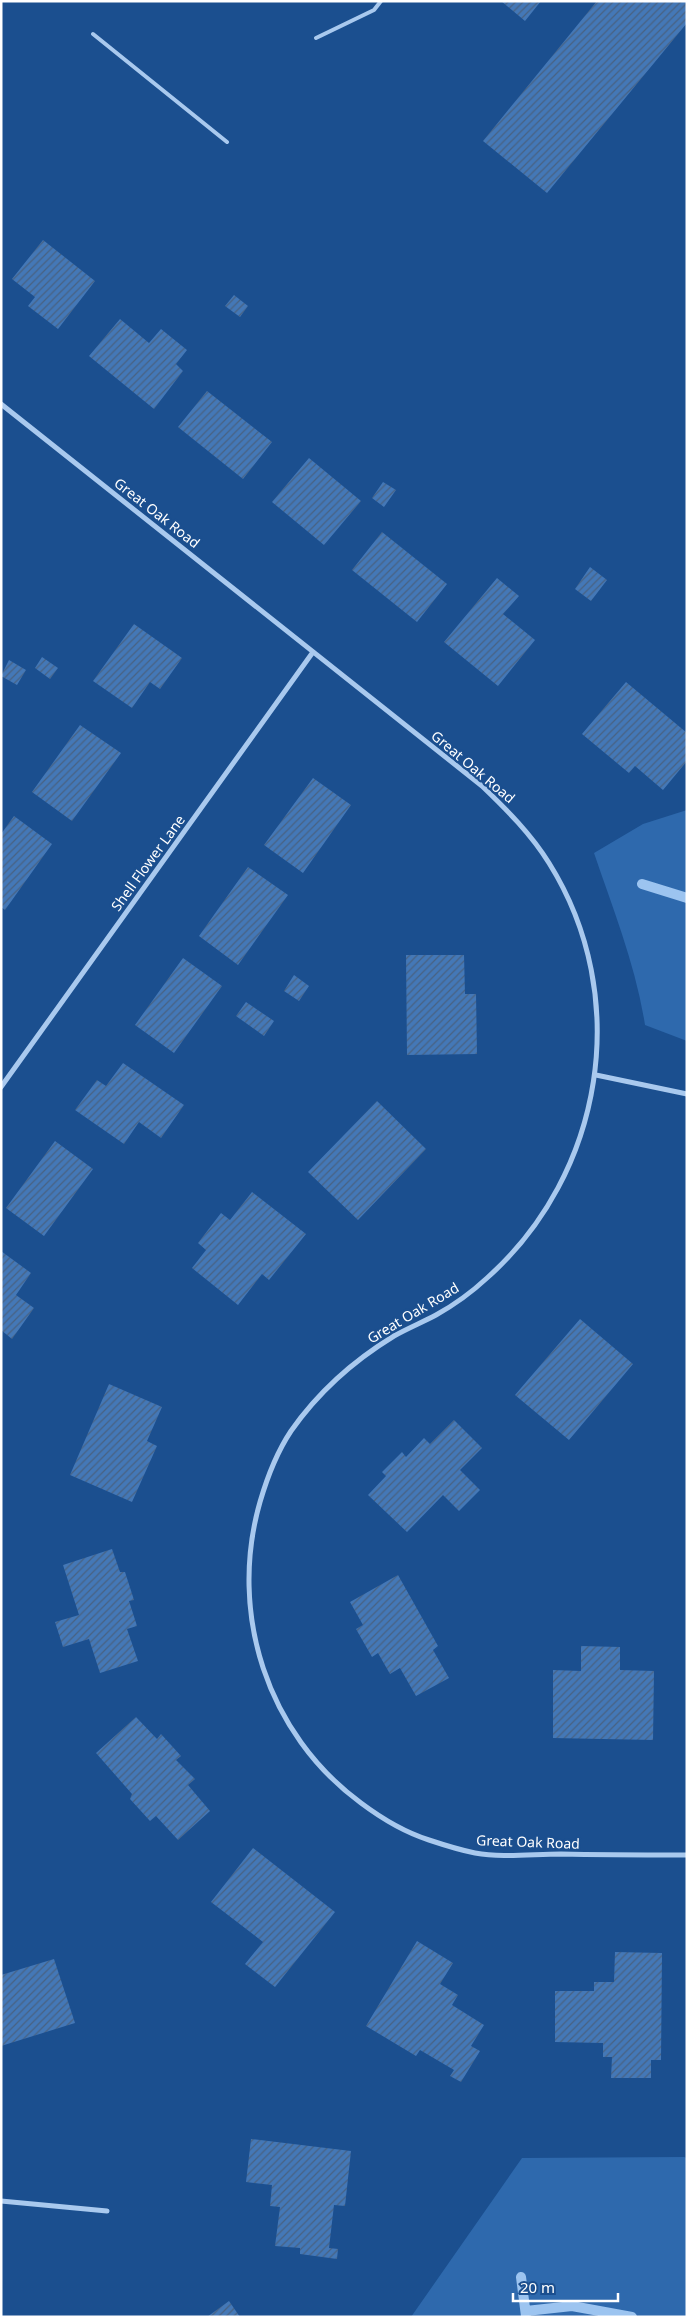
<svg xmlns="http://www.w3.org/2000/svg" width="688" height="2318" font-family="'Noto Sans',sans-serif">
	<defs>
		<pattern id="building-hatch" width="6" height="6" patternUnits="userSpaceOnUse" patternTransform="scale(1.25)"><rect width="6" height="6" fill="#4478b7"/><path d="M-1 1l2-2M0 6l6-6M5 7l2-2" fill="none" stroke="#486282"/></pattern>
	</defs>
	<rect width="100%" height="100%" fill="#1b4f8f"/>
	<path fill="#2e69ad" d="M 687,810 L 687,1041 L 645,1025 C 636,966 613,909 594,853 L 643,824 Z
		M 684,2157 L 687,2158 L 687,2317 L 411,2317 L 522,2158 Z"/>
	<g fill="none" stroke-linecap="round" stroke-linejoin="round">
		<path stroke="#9cc4f0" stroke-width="10" d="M 642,884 L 687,898
			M 521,2277 L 526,2316
			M 526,2311 L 572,2306 L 632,2317"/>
	</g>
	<path fill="url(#building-hatch)" d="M 501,1 L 541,1 L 525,21 Z
		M 597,1 L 687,1 L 687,23 L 547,193 L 483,141 Z
		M 43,240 L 95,281 L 58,329 L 28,306 L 35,297 L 12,279 Z
		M 234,295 L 248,306 L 240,317 L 225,306 Z
		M 120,319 L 149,343 L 161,329 L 187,350 L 176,364 L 183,371 L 154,409 L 89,356 Z
		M 207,391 L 272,442 L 243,479 L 178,427 Z
		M 309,458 L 361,501 L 324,545 L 272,502 Z
		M 383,482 L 396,490 L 384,507 L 372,498 Z
		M 382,532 L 447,584 L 417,622 L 352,570 Z
		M 590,567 L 607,580 L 591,601 L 575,589 Z
		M 497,578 L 519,596 L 503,614 L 535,640 L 498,686 L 444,642 Z
		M 134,624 L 182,658 L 160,689 L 150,682 L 132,708 L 93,681 Z
		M 42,657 L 58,668 L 50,679 L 35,668 Z
		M 9,660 L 26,670 L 17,685 L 1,676 Z
		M 626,682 L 687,733 L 687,761 L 663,790 L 635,766 L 629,773 L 582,734 Z
		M 80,725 L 121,753 L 72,821 L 32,792 Z
		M 313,778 L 351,805 L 303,873 L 264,845 Z
		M 14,816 L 52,844 L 5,910 L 1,907 L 1,834 Z
		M 248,867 L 288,895 L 238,965 L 199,936 Z
		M 406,955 L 464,955 L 465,994 L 476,994 L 477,1054 L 407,1055 Z
		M 183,958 L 222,986 L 174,1053 L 135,1025 Z
		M 294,975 L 309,986 L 299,1001 L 284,991 Z
		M 246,1002 L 274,1021 L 264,1036 L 236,1016 Z
		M 123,1063 L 184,1105 L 161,1138 L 139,1122 L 124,1144 L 75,1110 L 97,1080 L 106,1086 Z
		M 377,1101 L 426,1149 L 358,1220 L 308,1172 Z
		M 55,1141 L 93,1169 L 44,1236 L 6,1208 Z
		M 252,1192 L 306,1234 L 269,1280 L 262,1274 L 238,1305 L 192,1268 L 206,1250 L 198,1243 L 221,1213 L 230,1220 Z
		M 1,1251 L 31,1273 L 16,1295 L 34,1308 L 12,1339 L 1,1330 Z
		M 580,1319 L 633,1364 L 569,1440 L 515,1395 Z
		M 109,1384 L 162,1407 L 147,1441 L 157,1446 L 132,1502 L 70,1475 Z
		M 454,1420 L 482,1448 L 460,1470 L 480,1490 L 459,1511 L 443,1495 L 407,1532 L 368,1495 L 386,1476 L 382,1472 L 402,1452 L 406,1457 L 424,1438 L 430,1444 Z
		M 112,1549 L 120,1572 L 125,1572 L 134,1600 L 129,1601 L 137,1626 L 127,1629 L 138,1661 L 100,1673 L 89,1639 L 63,1647 L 55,1622 L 79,1615 L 63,1565 Z
		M 398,1575 L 438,1646 L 433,1650 L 449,1678 L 416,1696 L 400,1668 L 390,1674 L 378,1653 L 372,1657 L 356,1629 L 363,1625 L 350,1602 Z
		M 581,1646 L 620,1647 L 620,1670 L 654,1671 L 653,1740 L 553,1738 L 553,1670 L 581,1671 Z
		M 136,1717 L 157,1739 L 161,1734 L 181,1756 L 176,1760 L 195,1779 L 188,1785 L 210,1811 L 178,1840 L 156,1816 L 150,1821 L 130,1799 L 132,1794 L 96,1753 Z
		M 253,1848 L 335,1912 L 275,1987 L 245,1964 L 263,1942 L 211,1902 Z
		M 417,1941 L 453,1963 L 440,1984 L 458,1995 L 452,2005 L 484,2025 L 471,2046 L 480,2051 L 461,2082 L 450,2076 L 454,2070 L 420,2050 L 416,2056 L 366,2026 Z
		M 615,1952 L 662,1953 L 661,2060 L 651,2060 L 651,2078 L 611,2078 L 612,2057 L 603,2057 L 603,2043 L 555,2042 L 555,1991 L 594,1991 L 594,1982 L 614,1982 Z
		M 54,1959 L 75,2023 L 1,2046 L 1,1975 Z
		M 251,2139 L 351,2151 L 345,2206 L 334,2205 L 329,2248 L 338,2249 L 337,2259 L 300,2254 L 300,2248 L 275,2246 L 280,2207 L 270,2206 L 272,2185 L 246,2182 Z
		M 229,2301 L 240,2317 L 207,2317 Z"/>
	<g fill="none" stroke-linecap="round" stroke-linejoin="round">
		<path stroke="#a9c9ee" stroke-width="4" d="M 93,34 L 227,142
			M 316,38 L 374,10 L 381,1"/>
		<path stroke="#a9c9ee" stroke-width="5" d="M 1,404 L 482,786 C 507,810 531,834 549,863 C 633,997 604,1174 487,1278 C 473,1291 454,1305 436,1315 C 423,1322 408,1328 394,1336 C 353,1361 319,1391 291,1431 C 277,1452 267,1478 260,1502 C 228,1613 267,1734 361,1803 C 381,1818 404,1832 429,1840 C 444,1845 460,1850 475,1853 C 502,1858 533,1854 561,1854 C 603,1855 645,1855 687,1855
			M 596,1075 L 687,1094
			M 1,1087 L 313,652
			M 1,2201 L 107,2211"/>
	</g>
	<g text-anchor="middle" stroke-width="4.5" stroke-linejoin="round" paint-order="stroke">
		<g font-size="14" fill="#fff" stroke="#1b4f8f">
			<text transform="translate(157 513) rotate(38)" y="5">Great Oak Road</text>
			<text transform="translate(473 767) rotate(40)" y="5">Great Oak Road</text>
			<text transform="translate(148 863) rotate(-54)" y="5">Shell Flower Lane</text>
			<text transform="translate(413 1313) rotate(-31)" y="5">Great Oak Road</text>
			<text transform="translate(528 1842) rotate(2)" y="5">Great Oak Road</text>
		</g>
	</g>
	<rect width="688" height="2318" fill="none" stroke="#ffffff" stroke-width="5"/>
	<path d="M513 2293v8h105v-8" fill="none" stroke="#ffffff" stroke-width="2.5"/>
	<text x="520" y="2293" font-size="15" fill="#ffffff" stroke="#1b4f8f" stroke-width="4" paint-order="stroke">20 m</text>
</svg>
